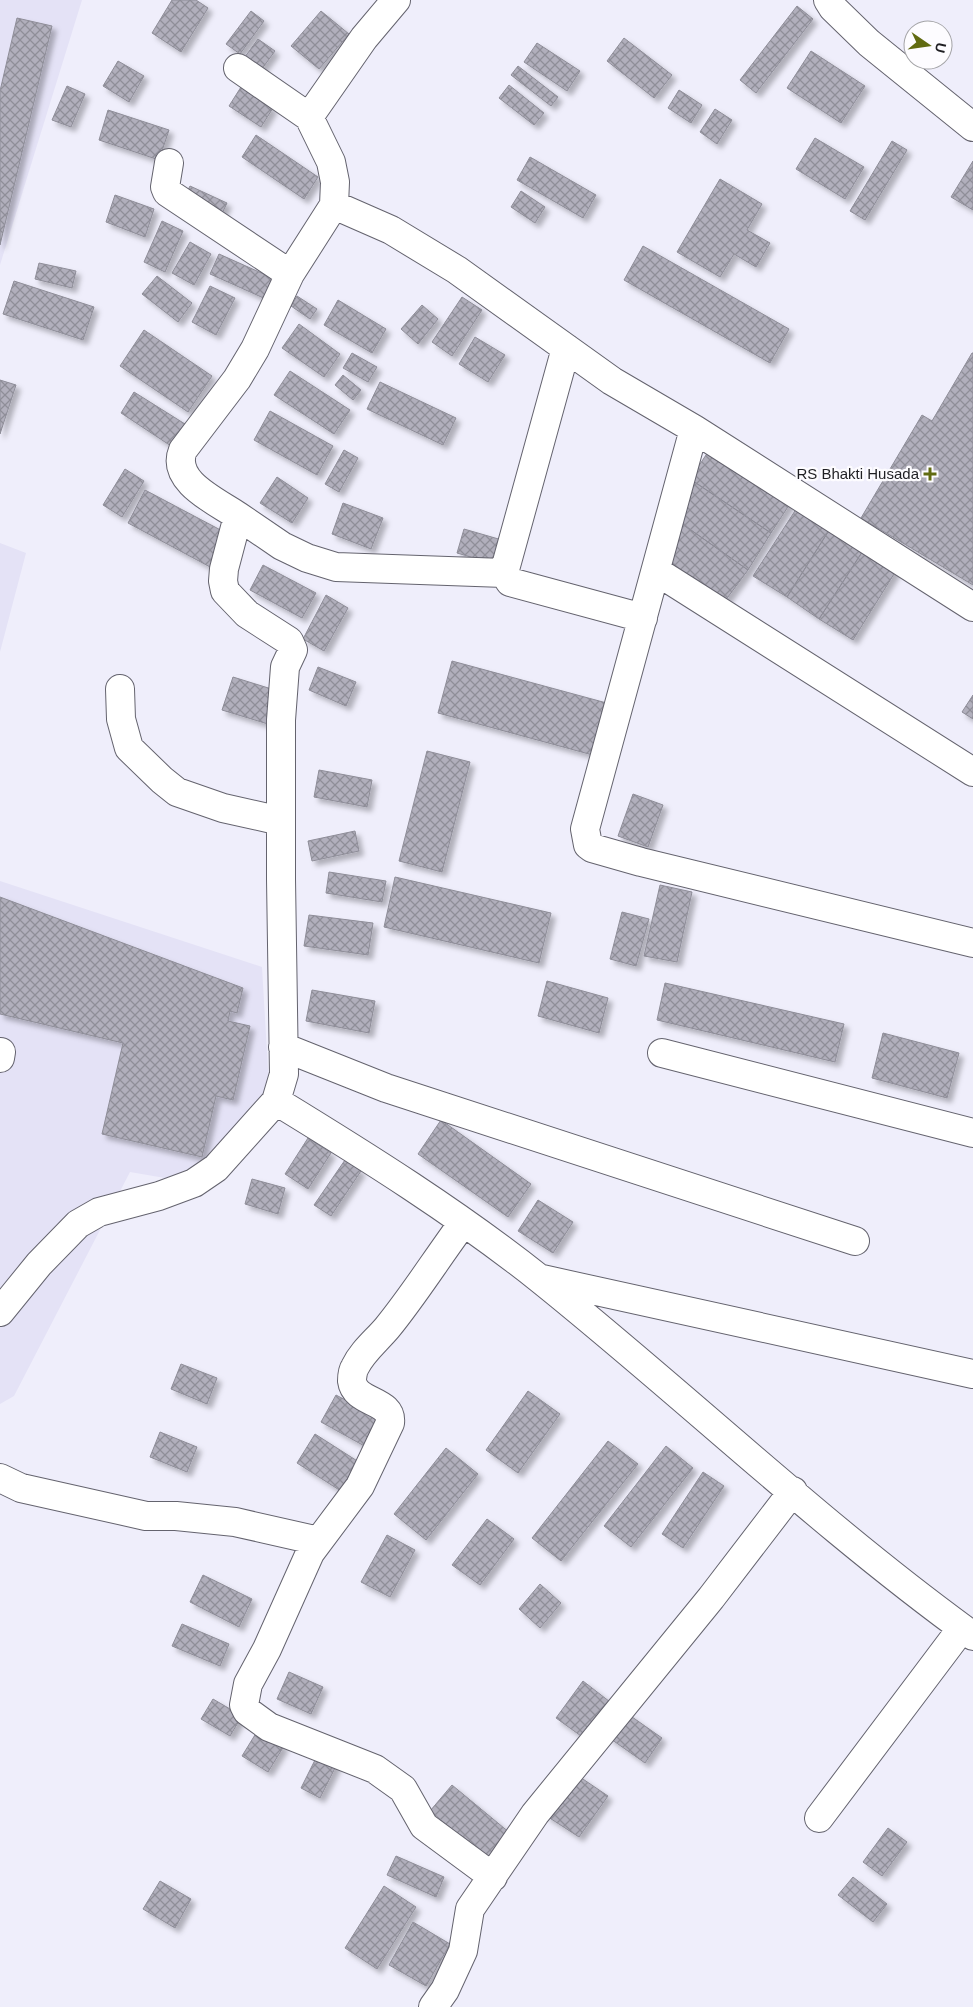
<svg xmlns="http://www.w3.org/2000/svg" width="973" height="2007" font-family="Arial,sans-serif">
	<defs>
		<pattern id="building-cross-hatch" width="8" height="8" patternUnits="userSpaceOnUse" patternTransform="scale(1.25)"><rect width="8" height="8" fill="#b1afbc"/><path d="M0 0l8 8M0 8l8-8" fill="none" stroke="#8f8e98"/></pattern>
		<filter id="shadow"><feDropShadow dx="4.5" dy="4.5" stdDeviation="2.5" flood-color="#0004"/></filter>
	</defs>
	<rect width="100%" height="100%" fill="#efeefb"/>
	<path fill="#e4e2f6" d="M 0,0 L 82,0 L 0,265 Z
		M 0,543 L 26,553 L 0,652 Z
		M 0,881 L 262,967 L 269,1087 L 237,1156 L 194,1183 L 130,1172 L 14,1396 L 0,1404 Z"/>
	<path fill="url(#building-cross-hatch)" stroke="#8e8d98" filter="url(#shadow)" d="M 172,0 L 196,0 L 208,8 L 181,52 L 152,33 Z
		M 797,6 L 813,19 L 756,93 L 740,80 Z
		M 251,11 L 264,21 L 240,54 L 226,44 Z
		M 321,11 L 349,34 L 319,69 L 291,46 Z
		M 17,18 L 52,26 L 0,245 L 0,91 Z
		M 624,38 L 672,75 L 654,98 L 607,61 Z
		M 258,39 L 275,51 L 256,77 L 239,65 Z
		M 537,43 L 580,71 L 567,91 L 524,62 Z
		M 811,51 L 865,86 L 841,123 L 787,88 Z
		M 118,61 L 144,76 L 129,102 L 103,86 Z
		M 518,66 L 558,97 L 551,106 L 511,75 Z
		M 509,85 L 544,113 L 534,125 L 499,98 Z
		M 67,86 L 85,94 L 71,127 L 52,120 Z
		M 241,87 L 273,108 L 261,127 L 229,106 Z
		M 679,90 L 702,105 L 691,123 L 668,108 Z
		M 715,109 L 732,120 L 717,144 L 700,132 Z
		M 108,110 L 169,130 L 159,160 L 99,140 Z
		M 256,135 L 318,177 L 304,199 L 242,157 Z
		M 815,138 L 864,167 L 845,199 L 796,169 Z
		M 892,141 L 907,150 L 865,220 L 850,211 Z
		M 530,157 L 596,195 L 583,218 L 517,180 Z
		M 973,161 L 973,210 L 951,197 Z
		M 720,179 L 762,204 L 747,230 L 770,243 L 756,267 L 734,254 L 720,277 L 677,252 Z
		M 190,186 L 227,203 L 220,218 L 183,200 Z
		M 521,191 L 545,207 L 535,223 L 511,207 Z
		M 115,195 L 154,209 L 145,237 L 106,222 Z
		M 162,221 L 183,231 L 165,272 L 144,262 Z
		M 190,242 L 211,254 L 194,285 L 172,273 Z
		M 643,246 L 789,329 L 770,363 L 624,280 Z
		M 219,254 L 277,280 L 268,300 L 210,274 Z
		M 39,263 L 76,271 L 72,288 L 35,279 Z
		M 157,276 L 192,303 L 178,322 L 142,294 Z
		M 14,281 L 94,307 L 83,340 L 3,314 Z
		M 210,286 L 235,298 L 216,335 L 192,322 Z
		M 297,296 L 317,309 L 310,319 L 291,306 Z
		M 462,297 L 482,310 L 452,356 L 432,342 Z
		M 338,300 L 386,329 L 372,353 L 324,325 Z
		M 422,305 L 438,319 L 418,344 L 401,329 Z
		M 299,324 L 340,354 L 324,377 L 282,348 Z
		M 144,330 L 212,376 L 188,412 L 120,366 Z
		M 475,337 L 505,355 L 488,382 L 459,364 Z
		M 352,353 L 377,367 L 368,382 L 343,368 Z
		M 972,353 L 973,353 L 973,585 L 861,518 L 922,415 L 932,421 Z
		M 290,371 L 350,410 L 334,434 L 274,395 Z
		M 343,375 L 361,390 L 353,400 L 335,385 Z
		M 0,380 L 16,385 L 0,434 Z
		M 380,382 L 456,418 L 443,445 L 367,409 Z
		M 134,392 L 185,424 L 171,446 L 121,413 Z
		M 270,411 L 333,446 L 317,475 L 254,440 Z
		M 712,446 L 793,499 L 771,533 L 690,479 Z
		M 344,450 L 358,458 L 339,492 L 325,484 Z
		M 125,469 L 144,481 L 122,517 L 103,505 Z
		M 277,477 L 308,498 L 292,523 L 260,503 Z
		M 690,479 L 771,533 L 748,570 L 678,521 Z
		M 145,490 L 230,535 L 212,568 L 128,523 Z
		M 343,503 L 383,518 L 371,549 L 332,534 Z
		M 800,503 L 833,524 L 787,597 L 753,576 Z
		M 678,521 L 748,570 L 725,601 L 670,566 Z
		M 833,524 L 866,546 L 819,619 L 787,597 Z
		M 464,529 L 502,540 L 495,564 L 457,553 Z
		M 866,546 L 899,566 L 853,640 L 819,619 Z
		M 263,565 L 316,593 L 302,618 L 250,590 Z
		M 326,595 L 348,608 L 324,651 L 303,639 Z
		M 452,661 L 614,705 L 600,757 L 438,713 Z
		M 318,667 L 356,682 L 346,706 L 309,690 Z
		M 233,677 L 278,691 L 268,724 L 222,710 Z
		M 973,695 L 973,719 L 962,712 Z
		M 427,751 L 470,762 L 442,872 L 399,861 Z
		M 319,770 L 372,780 L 367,807 L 314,797 Z
		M 633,794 L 663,805 L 648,847 L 618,836 Z
		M 355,831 L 359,851 L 312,861 L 308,841 Z
		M 329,872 L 386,881 L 382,902 L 326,893 Z
		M 395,877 L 551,913 L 539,963 L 384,927 Z
		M 660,885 L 692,892 L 677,962 L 644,956 Z
		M 0,897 L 243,988 L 237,1013 L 230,1011 L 228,1021 L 250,1026 L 233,1100 L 216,1096 L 202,1157 L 102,1134 L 123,1043 L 0,1014 Z
		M 622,912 L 649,919 L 636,966 L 610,959 Z
		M 309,915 L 373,923 L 368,955 L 304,946 Z
		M 547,981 L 608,998 L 599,1033 L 538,1016 Z
		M 665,983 L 844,1024 L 835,1062 L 657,1020 Z
		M 312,990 L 375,1001 L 369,1033 L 306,1021 Z
		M 883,1033 L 959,1053 L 947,1098 L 872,1078 Z
		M 441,1120 L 531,1184 L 508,1217 L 418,1154 Z
		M 308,1138 L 331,1153 L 308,1189 L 285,1174 Z
		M 345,1160 L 361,1171 L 331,1216 L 314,1205 Z
		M 252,1179 L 285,1188 L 278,1214 L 245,1204 Z
		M 538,1200 L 573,1222 L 553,1253 L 518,1231 Z
		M 181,1364 L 217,1378 L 207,1404 L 171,1389 Z
		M 528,1391 L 560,1414 L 518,1473 L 486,1450 Z
		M 336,1395 L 383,1420 L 368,1448 L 321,1422 Z
		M 160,1432 L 197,1447 L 187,1472 L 150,1457 Z
		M 315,1434 L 362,1464 L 344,1493 L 297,1463 Z
		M 608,1441 L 638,1464 L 561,1561 L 532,1538 Z
		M 666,1446 L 693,1468 L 631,1547 L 604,1526 Z
		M 446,1448 L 478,1474 L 426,1540 L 394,1514 Z
		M 703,1472 L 724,1486 L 683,1548 L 662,1534 Z
		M 487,1519 L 514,1539 L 480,1585 L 452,1565 Z
		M 387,1535 L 415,1550 L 390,1597 L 361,1582 Z
		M 203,1575 L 252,1599 L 239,1627 L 190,1602 Z
		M 540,1584 L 561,1603 L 540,1628 L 519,1609 Z
		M 182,1624 L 229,1644 L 220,1666 L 172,1646 Z
		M 289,1672 L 323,1687 L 311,1714 L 277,1699 Z
		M 583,1681 L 614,1705 L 588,1741 L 556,1718 Z
		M 213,1699 L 242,1716 L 230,1736 L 201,1719 Z
		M 625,1712 L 662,1738 L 645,1763 L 608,1737 Z
		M 258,1730 L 284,1746 L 268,1772 L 242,1756 Z
		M 319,1752 L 338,1762 L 320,1798 L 301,1788 Z
		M 574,1773 L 608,1796 L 579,1837 L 545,1815 Z
		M 452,1785 L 510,1833 L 488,1859 L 430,1811 Z
		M 888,1828 L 907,1842 L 882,1876 L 863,1862 Z
		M 396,1856 L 444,1877 L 436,1897 L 387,1875 Z
		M 853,1877 L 887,1904 L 873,1922 L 838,1895 Z
		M 160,1881 L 191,1899 L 175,1928 L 143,1909 Z
		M 384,1886 L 416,1907 L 377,1969 L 345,1948 Z
		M 413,1922 L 450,1944 L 426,1986 L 389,1965 Z"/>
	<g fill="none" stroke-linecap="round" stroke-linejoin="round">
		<defs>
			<path id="minor" d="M 828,0 L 833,8 L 869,43 L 973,127
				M 238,68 L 309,117
				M 169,163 L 165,187 L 167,192 L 290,274
				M 334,205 L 391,230 L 457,270 L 612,381 L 694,429 L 973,607
				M 566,348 L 504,573 L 510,582 L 643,618
				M 694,429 L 585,829 L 588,845 L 592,848 L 641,862 L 973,943
				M 238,516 L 282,546 L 307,558 L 336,567 L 504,573
				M 656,571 L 973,772
				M 120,689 L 121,719 L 129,748 L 162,780 L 177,792 L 223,808 L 281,821
				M 283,1047 L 386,1088 L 855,1241
				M 662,1053 L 973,1133
				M 0,1058 L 1,1052
				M 276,1101 C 366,1156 457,1213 540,1279 C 686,1396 821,1526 973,1636
				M 463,1223 C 437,1258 414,1295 387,1328 C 376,1341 362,1352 355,1367 C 353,1370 352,1377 352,1381 C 355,1404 393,1399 390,1423 L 360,1486 L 310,1553 L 267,1649 L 248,1684 L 244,1705 L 247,1711 L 269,1727 L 375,1769 L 403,1789 L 424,1826 L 493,1877
				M 542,1279 L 973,1374
				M 0,1312 L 39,1264 L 78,1224 L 99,1212 L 159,1196 L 194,1183 L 216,1168 L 276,1101 L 284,1074 L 281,879 L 281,720 L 285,667 L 293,650 L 289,641 L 247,614 L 225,591 L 223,581 L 224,569 L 238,516 C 216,501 170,481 183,450 L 237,379 L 255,349 L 290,274 L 334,205 L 335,182 L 331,162 L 309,117 L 364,38 L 396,0
				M 0,1478 L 21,1488 L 146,1516 L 176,1516 L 235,1522 L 319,1541
				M 819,1818 L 962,1628
				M 433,2007 L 445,1990 L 463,1951 L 470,1909 L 535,1814 L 711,1598 L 793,1491"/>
		</defs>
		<use href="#minor" stroke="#64636e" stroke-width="30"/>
		<use href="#minor" stroke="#fff" stroke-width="28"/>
	</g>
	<path fill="#616b11" stroke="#fdfcff" stroke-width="2" d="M927.5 466.5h5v5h5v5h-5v5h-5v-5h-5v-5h5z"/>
	<g text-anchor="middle" stroke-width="4.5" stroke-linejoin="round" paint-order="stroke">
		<g font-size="15" fill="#1f1f23" stroke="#fdfcff" text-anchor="end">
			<text x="919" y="479">RS Bhakti Husada</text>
		</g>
	</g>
	<g transform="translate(928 45) rotate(103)"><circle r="24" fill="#fdfcff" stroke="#a4a4a7"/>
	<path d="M0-4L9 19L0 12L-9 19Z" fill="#616b11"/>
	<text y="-8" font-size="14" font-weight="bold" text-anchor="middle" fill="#1f1f23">U</text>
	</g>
</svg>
